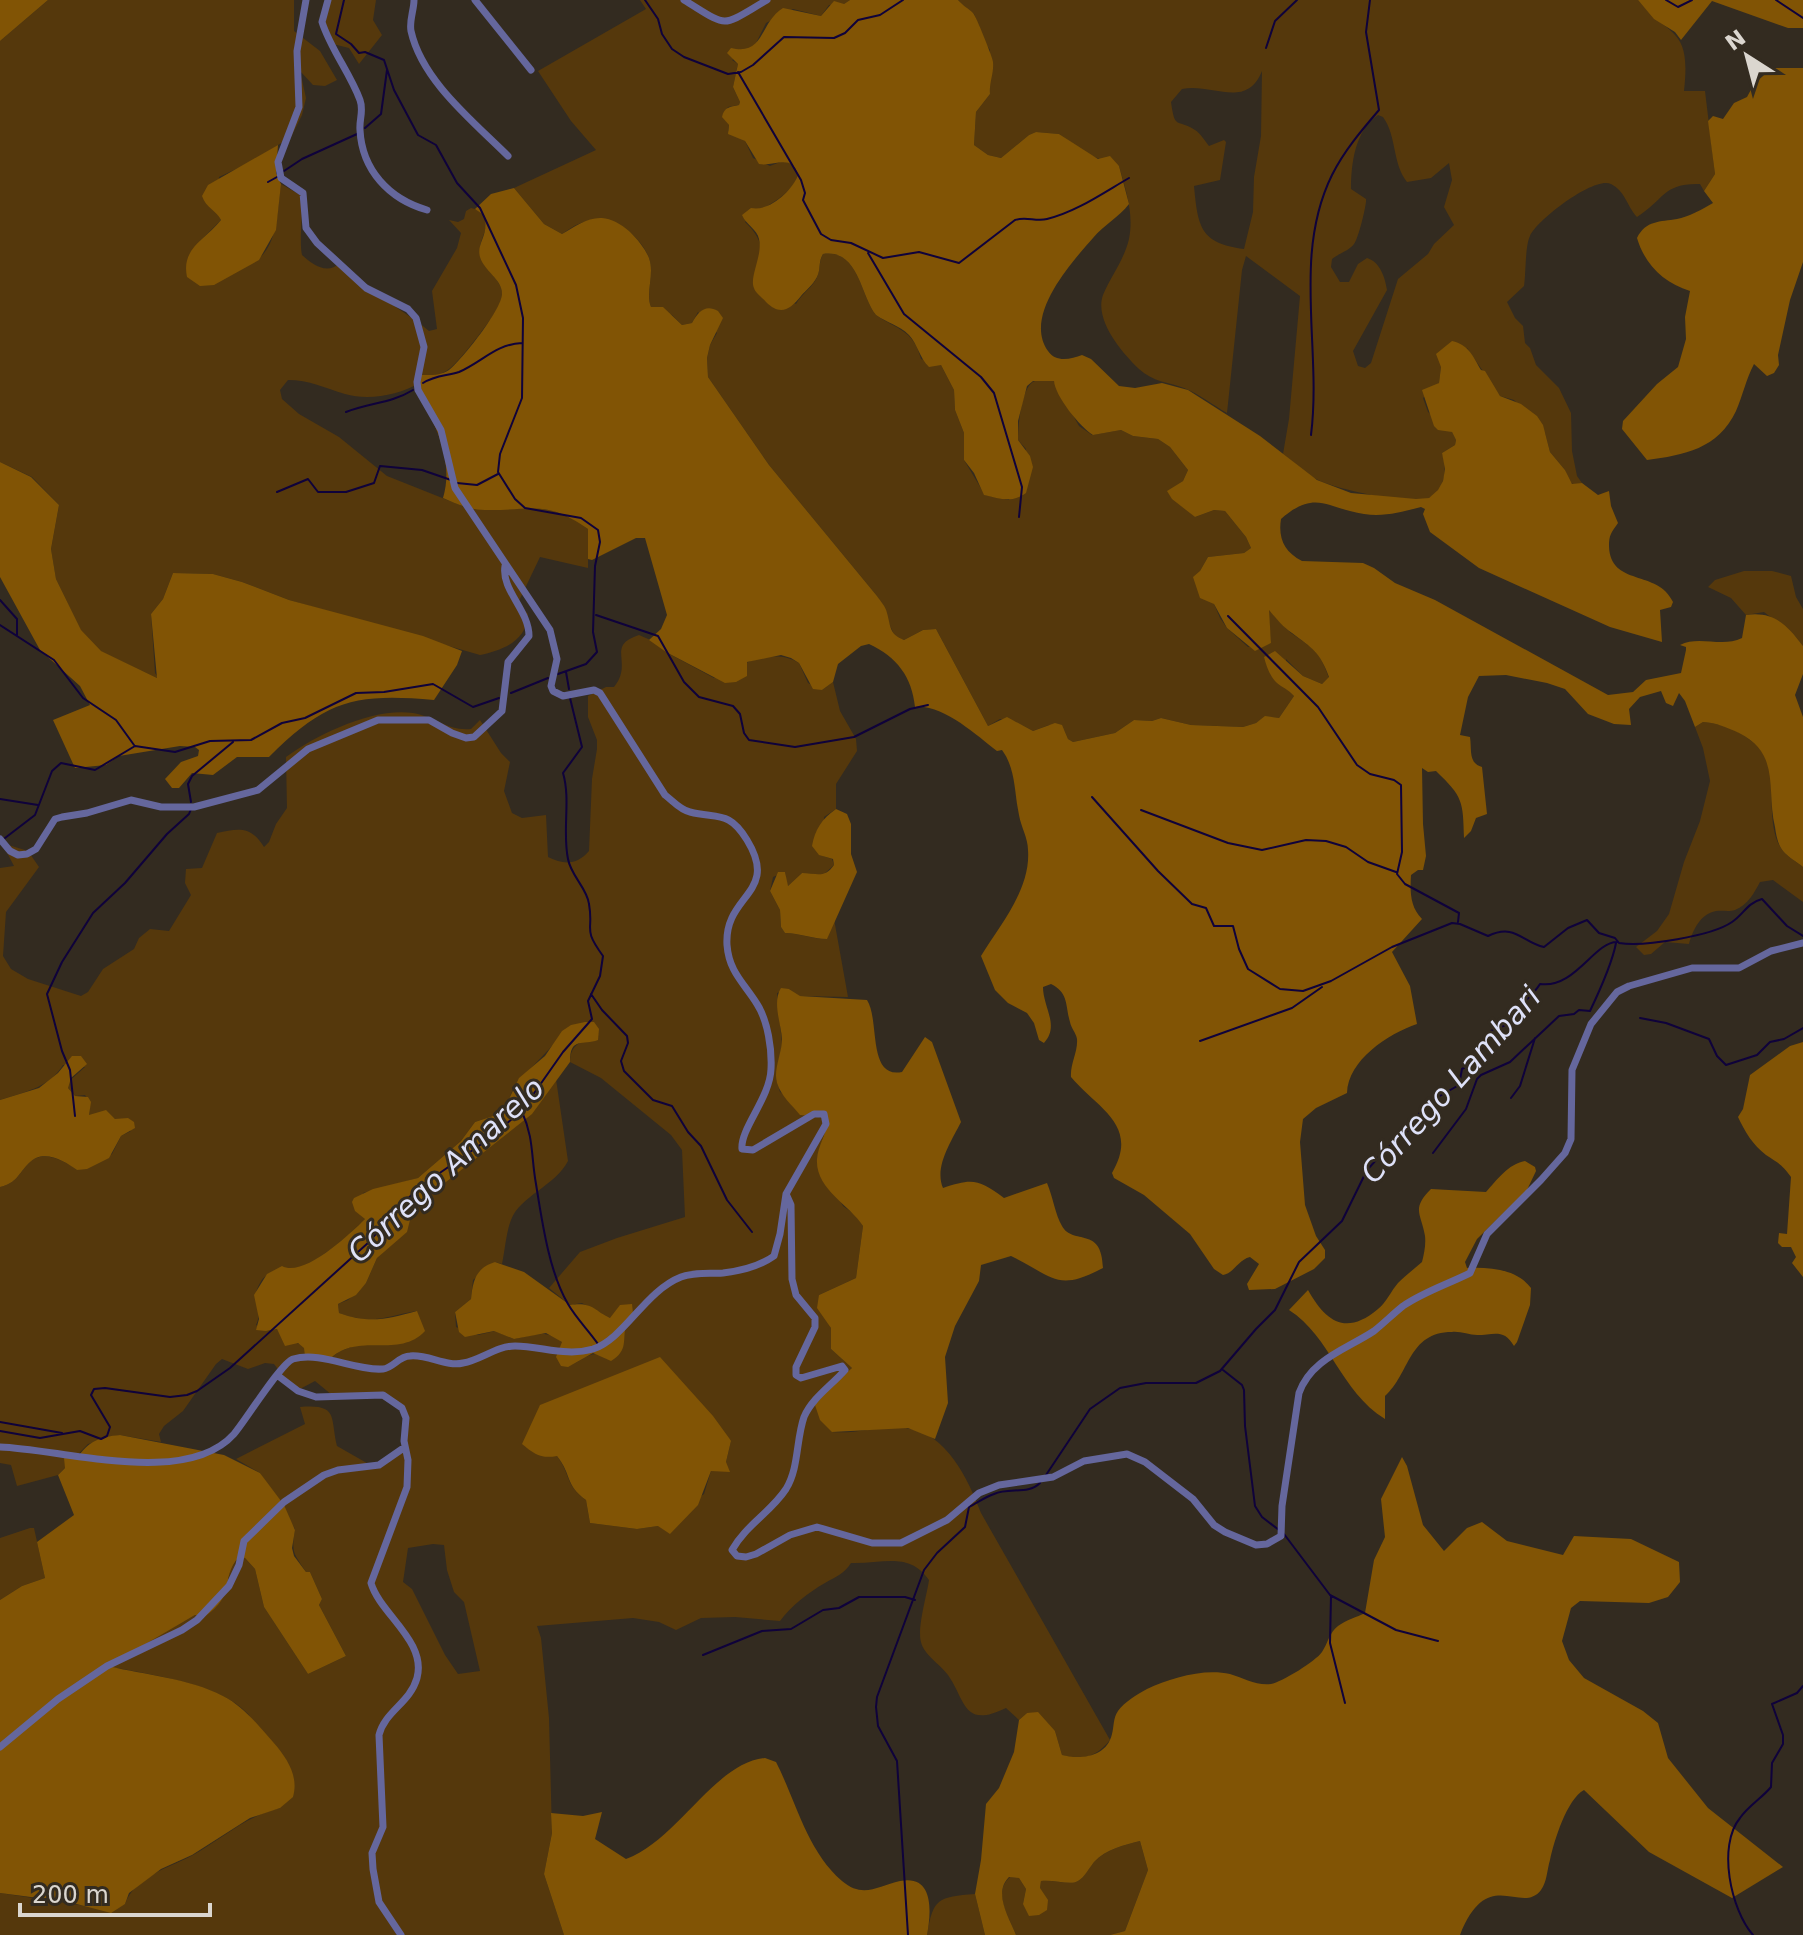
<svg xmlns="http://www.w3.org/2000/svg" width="1803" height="1935" font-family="'DejaVu Sans',sans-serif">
	<rect width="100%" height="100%" fill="#332b20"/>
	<path fill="#55380c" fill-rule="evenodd" d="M 48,0 L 294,0 L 294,31 L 320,51 L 337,80 L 325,86 L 313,85 L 300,71 L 306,98 L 302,115 L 291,137 L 249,163 L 219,177 L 218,214 L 221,220 L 198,243 L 251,263 C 279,251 277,209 281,184 L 302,196 C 303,212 299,241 302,255 C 313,265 327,275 340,263 C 363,291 401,307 429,331 L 437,329 L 432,291 L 457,248 L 461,233 L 449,220 L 458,222 L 464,219 L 466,211 L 471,208 C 500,213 480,235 480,248 C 479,268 506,280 502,299 C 499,311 460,361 449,369 C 440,376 430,376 419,375 L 420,383 C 398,395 369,401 345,394 C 325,388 309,380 288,380 L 280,390 L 282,399 L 299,414 L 339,437 L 387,476 L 465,507 L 531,507 L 554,511 L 575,520 L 588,529 L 588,568 L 540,557 L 518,603 L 528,614 C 527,641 503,650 480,655 L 289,600 L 242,582 L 213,574 L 173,573 L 163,599 L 151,614 L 155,673 L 159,679 L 100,651 L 81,631 L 56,579 L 51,549 L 59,505 L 32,477 L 0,462 L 0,41 Z
		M 330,0 L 376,0 L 373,20 L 382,35 L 359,64 L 349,48 L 333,44 L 325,24 Z
		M 640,0 L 850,0 L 844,4 L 829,5 L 821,16 L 793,9 L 766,23 L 755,45 L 732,60 L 738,64 L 733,87 L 740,102 L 739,105 L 728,107 L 723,117 L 729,125 L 728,131 L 745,141 L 753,158 L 770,166 C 783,160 794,159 798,175 C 790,199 761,206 745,222 C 767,243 762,254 753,281 L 796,304 C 801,295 809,290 815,281 C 821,272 818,263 823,254 C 859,249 860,295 876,315 C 897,330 913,329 921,359 L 941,365 L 954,390 L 955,410 L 964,433 L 964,460 L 985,495 L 1009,500 L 1026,449 L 1018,440 C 1018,428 1021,385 1035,381 C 1040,379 1049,381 1054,381 L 1079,426 L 1092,435 L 1121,430 L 1133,436 L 1158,439 L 1170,447 L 1188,470 L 1183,481 L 1168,491 L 1195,517 L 1214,510 L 1225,511 L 1246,537 L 1251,548 L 1244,553 L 1208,557 L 1200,571 L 1220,618 L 1227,628 L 1248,647 L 1271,643 L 1268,608 C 1275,616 1283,626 1291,633 C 1313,649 1319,649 1329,678 L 1322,684 L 1303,676 L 1286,659 L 1287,688 L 1294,696 L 1279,718 L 1265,717 L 1256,723 L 1243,727 L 1191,725 L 1161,718 L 1152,721 L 1134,720 L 1115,733 L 1073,742 L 1068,739 L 1064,730 L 1049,725 L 1033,731 L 1014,721 L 1000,719 L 988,726 L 936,629 L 923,630 L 904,640 L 895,637 L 877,596 L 769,465 L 708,377 L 707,358 L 710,345 L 717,333 L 698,312 L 692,323 L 682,325 L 672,315 L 651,307 C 645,292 655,275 649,258 C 640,233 610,215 584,222 C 576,224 568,230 562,234 L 544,224 L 514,188 L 596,150 L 571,121 L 538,71 L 646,9 Z
		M 958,0 L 1638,0 C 1672,40 1691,27 1684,91 L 1705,91 L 1715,174 L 1704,191 L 1700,184 C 1663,183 1665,199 1637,217 C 1627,206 1625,191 1611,184 C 1594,176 1537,220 1530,236 C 1525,246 1526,273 1524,286 L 1507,302 L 1515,318 L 1523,326 L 1525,343 L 1530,348 L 1536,365 L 1559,388 L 1571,413 L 1572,451 L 1577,476 L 1582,483 L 1575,486 L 1568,480 L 1565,470 L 1550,452 L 1545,433 L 1514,400 L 1500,396 L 1467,348 L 1441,367 L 1439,383 L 1423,398 L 1428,412 L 1452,432 L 1456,440 L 1455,445 L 1442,453 C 1447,467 1446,490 1429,498 C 1411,506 1336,489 1318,480 C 1305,474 1294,462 1283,454 L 1289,419 L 1300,296 L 1246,256 L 1242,270 L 1227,413 C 1213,405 1199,394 1184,388 C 1168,382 1153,382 1139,369 C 1122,353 1094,320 1103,295 C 1111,276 1124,260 1129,239 C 1134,213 1126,191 1119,166 L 1089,155 L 1059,134 L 1036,132 L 1029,135 L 1001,158 L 988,155 L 974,145 L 976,112 L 990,94 L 990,50 L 983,39 L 974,14 L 963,7 ZM 1262,71 L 1261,136 L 1254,177 L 1253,212 L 1244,249 C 1200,243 1198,227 1194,186 L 1220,180 L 1226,142 L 1224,140 L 1209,146 C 1205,141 1200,133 1195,130 C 1177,118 1175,131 1171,102 L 1182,89 C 1213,83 1246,110 1262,71 ZM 1378,115 L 1383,117 C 1397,136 1392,163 1407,182 L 1431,178 L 1449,163 L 1452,180 L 1444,207 L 1454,225 L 1434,244 L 1428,254 L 1398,279 L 1371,363 L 1365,368 L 1358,366 L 1353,351 L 1387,290 C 1385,277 1380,262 1367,258 L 1358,264 L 1349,282 L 1340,282 L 1331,267 L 1332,259 C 1338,254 1350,250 1354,244 C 1358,240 1367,204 1366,199 L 1351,189 C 1351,164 1355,130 1378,115 Z
		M 1744,571 L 1772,571 L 1791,576 L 1796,597 L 1803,609 L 1803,646 L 1795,636 L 1764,612 L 1746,615 L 1731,598 L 1708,587 L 1715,580 Z
		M 639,635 L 655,642 L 666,652 L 714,678 C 739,666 772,646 799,663 L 808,683 L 822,690 L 833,682 L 840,711 L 856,739 L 857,751 L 836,784 L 836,809 L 824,817 L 823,856 L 832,859 L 834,865 L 823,875 L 802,873 L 787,887 L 785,872 L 773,877 L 770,891 L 780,910 L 781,927 L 785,933 C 800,933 811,939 826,939 L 834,919 L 848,997 L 799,996 L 789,989 L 777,993 L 782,1044 L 776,1079 L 780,1092 L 827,1122 L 817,1160 L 843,1206 L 857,1216 L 863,1226 L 856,1278 L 819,1295 L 831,1328 L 831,1349 L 852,1368 L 833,1384 L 832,1432 C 857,1434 882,1425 906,1428 C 947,1433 968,1479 981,1513 L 1110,1740 C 1096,1757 1083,1761 1062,1755 L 1055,1731 L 1027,1713 L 1019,1720 L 1006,1708 C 963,1729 966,1701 948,1675 C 940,1664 924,1655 921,1642 C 917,1628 927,1595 929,1580 C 909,1551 883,1564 851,1563 C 844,1574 837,1576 825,1583 C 809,1592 791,1606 780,1621 L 735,1617 L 701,1618 L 676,1630 L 659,1622 L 633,1618 L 537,1626 L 541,1638 L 549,1718 L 552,1833 L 544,1874 L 564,1935 L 0,1935 L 0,1893 L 86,1906 L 125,1904 C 135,1876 169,1868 193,1855 C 223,1838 246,1816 280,1808 C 275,1791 256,1722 248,1714 C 218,1682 149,1675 107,1666 L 195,1615 L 204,1617 L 227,1589 L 230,1570 L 239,1557 L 244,1557 L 255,1569 L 264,1607 L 308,1674 L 346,1656 L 319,1605 L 322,1599 L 310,1572 L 306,1572 C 294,1553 291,1554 295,1529 L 260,1473 L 236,1459 L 305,1424 L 300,1407 C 339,1404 330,1417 337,1446 L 372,1466 L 399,1451 L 403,1443 L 406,1422 L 397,1406 L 378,1397 L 332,1395 L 315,1381 L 300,1389 L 286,1380 L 274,1364 L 265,1363 L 248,1369 L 222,1359 L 216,1364 L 183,1411 L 164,1426 L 159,1434 L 161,1442 L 120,1435 L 88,1444 L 58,1475 L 17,1486 L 11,1465 L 0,1463 L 0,1187 C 17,1183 18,1174 29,1163 C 43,1149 65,1161 77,1170 L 112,1154 L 121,1136 L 131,1131 L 112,1117 L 89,1115 L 90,1102 L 85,1095 L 75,1096 L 68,1088 L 67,1083 L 85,1067 L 63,1065 C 49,1088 24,1092 0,1100 L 0,868 L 14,866 L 2,843 L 28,851 L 39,867 L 6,912 L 3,956 L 11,969 L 28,979 L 81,996 L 88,992 L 103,969 L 134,949 L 139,938 L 150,929 L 169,931 L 191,895 L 185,883 L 186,869 L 202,868 L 217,833 C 239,828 251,826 264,847 L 269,842 L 276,824 L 287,808 L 286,757 C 317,734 374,707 413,713 C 436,717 447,731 471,729 L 480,720 L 501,753 L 510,762 L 504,791 L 512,813 L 522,818 L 546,815 L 548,857 C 564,865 577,865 589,851 L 592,779 L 597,749 L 597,740 L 588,717 L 588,696 L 606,687 L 614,687 C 634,662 605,646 639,635 ZM 600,1036 C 584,1040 570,1043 570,1062 L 601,1078 L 671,1135 L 682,1150 L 685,1217 L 617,1238 L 580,1252 L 549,1288 L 570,1305 L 582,1303 L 610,1318 L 607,1359 C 590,1344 580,1368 561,1366 L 562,1342 C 547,1328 531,1336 514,1339 L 495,1331 L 478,1335 L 456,1327 L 455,1312 L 471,1299 L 473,1280 L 495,1262 L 502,1264 C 505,1250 506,1233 511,1220 C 520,1196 555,1186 568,1161 L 556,1079 L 548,1089 L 412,1208 L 411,1219 L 377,1258 L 366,1283 L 348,1300 L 338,1304 L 339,1313 C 373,1325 384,1317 416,1311 L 405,1341 C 379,1347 352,1339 331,1358 L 281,1336 L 277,1329 L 266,1331 L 256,1325 C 264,1309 249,1301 260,1283 C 269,1267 285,1273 299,1268 C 323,1258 347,1237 365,1219 L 363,1193 L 418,1178 L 461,1141 L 475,1122 L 496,1115 L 509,1099 L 515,1085 L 552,1046 ZM 731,1441 L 726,1462 L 711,1471 L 704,1494 L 658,1526 L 637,1529 L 590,1523 L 586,1500 C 565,1485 571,1475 557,1456 ZM 433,1544 L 444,1545 L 447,1570 L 454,1592 L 464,1602 L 480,1671 L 458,1674 L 445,1655 L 412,1589 L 403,1582 L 408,1548 Z
		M 1703,722 C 1720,723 1736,729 1750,740 C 1754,743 1761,748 1764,752 C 1779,773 1763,826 1783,851 C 1788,857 1797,862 1803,867 L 1803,902 L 1773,880 L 1760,882 C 1754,893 1748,905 1735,910 C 1728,912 1723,910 1716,911 C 1700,914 1693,930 1689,944 L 1665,942 L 1651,954 L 1644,955 L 1636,947 L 1657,931 L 1669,914 L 1684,862 L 1700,821 L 1710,781 L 1703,748 L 1695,727 Z
		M 30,1528 L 34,1528 L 45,1578 L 22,1586 L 0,1600 L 0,1538 Z
		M 1140,1841 L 1148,1870 L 1125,1931 L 1110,1935 L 1016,1935 C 1009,1917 992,1893 1010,1877 L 1019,1878 L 1026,1889 L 1023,1904 L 1040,1888 L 1041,1881 C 1052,1879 1071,1886 1078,1881 C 1085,1877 1089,1867 1094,1862 C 1106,1849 1124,1845 1140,1841 Z
		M 975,1894 L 985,1935 L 927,1935 C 933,1898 938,1897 975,1894 Z"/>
	<path fill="#815405" d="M 0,0 L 48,0 L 0,41 Z
		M 850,0 L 958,0 C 963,6 968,8 973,13 C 976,16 993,58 993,62 C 994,74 989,82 990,94 L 976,112 L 974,145 L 988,155 L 1001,158 L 1029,135 L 1036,132 L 1059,134 L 1098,159 L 1110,156 L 1119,166 L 1129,204 C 1119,217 1104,225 1093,238 C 1071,263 1023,316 1048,351 C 1056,363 1071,359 1082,355 L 1091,359 L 1119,386 L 1135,388 L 1162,383 L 1188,390 L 1260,436 L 1317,480 L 1351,493 L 1416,499 L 1429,498 L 1438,490 L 1443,481 L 1445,469 L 1442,453 L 1455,445 L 1456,440 L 1452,432 L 1438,430 L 1434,426 L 1422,390 L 1439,383 L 1441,367 L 1436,354 L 1452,341 C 1469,345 1473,356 1481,370 L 1485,371 L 1500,396 L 1521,404 L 1537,416 L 1543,425 L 1550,452 L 1565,470 L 1572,484 L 1582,483 L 1598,495 L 1609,491 L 1611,506 L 1618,523 C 1611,533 1609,535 1609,546 C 1610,587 1658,569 1673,602 L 1671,607 L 1660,610 L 1662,642 L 1610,627 L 1479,568 L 1430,532 L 1423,514 L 1425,509 L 1421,507 C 1402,512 1384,517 1364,514 C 1328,509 1316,488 1281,519 C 1278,538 1284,552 1302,561 L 1363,563 L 1374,568 L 1395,583 L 1435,600 L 1608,695 L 1633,692 L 1646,680 L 1681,673 L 1686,650 L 1686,647 L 1680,645 C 1699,635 1722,648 1742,638 L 1746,615 C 1774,611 1787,625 1803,646 L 1803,674 L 1795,695 L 1803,717 L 1803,867 C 1797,862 1788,857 1783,851 C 1778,845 1776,835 1775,827 C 1766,789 1781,754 1739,733 C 1726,727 1717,723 1703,722 L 1695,727 L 1685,701 L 1679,693 L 1673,706 L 1666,703 L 1661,691 L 1640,697 L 1629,709 L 1631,725 L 1614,724 L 1588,714 L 1565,689 L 1547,683 L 1506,675 L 1479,676 L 1468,697 L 1460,735 L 1470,737 C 1472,750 1468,763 1482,767 L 1487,814 L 1476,818 L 1471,831 L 1464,838 C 1463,801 1463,797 1436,771 L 1428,772 L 1422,768 L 1423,824 L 1426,856 L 1423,870 L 1418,870 L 1411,875 C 1410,892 1410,907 1422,919 L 1392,952 L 1410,986 L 1417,1024 C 1388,1034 1348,1060 1347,1093 L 1316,1108 L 1303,1119 L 1300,1142 L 1305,1205 L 1316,1236 L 1325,1250 L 1325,1258 L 1314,1269 L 1275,1289 L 1249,1290 L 1247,1284 L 1259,1264 L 1250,1257 C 1238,1260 1234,1273 1223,1275 L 1214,1269 L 1190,1234 L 1144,1195 L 1114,1178 L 1112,1173 C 1140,1125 1098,1109 1071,1077 C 1070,1064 1078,1052 1077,1039 C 1076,1033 1071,1028 1070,1022 C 1065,1005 1069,993 1051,984 L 1043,987 C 1043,1007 1060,1026 1044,1043 L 1039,1040 L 1034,1023 L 1027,1013 L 1008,1003 L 995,990 L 981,956 C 1000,925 1031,889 1028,850 C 1028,838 1021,827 1019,815 C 1014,792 1016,769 1002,750 L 997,751 C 976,735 943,704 915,707 C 912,677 897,657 869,644 L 861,646 L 838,664 L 833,682 L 822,690 L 813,689 L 799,663 L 791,658 L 781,655 L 747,662 L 747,676 L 736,682 L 725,683 L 666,652 L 649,640 L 661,629 L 667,615 L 645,538 L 636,538 L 592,560 L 588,559 L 588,529 C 546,499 530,511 485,510 C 470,510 457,504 443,498 C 455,457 433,421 415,386 L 419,375 C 429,375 440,376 449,370 C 462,360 502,309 502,294 C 502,279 484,271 480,257 C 476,243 490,235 484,215 L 475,209 L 491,194 L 514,188 L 544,224 L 562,234 C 574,227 588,217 602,218 C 621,219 642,241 649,258 C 655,275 645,292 651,307 L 663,307 L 682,325 L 692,323 C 698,312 705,304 718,311 L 723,318 L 710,345 L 707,358 L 708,377 L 769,465 L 877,596 C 881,602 886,607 887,613 C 891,627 889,634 904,640 L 923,630 L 936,629 L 988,726 L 1007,717 L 1033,731 L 1055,723 L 1062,725 L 1068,739 L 1073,742 L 1115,733 L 1134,720 L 1152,721 L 1161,718 L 1191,725 L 1243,727 L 1256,723 L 1265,716 L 1279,718 L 1294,696 C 1288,689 1283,688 1277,683 C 1270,677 1266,665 1264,657 L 1275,651 L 1303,676 L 1322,684 L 1329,677 C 1320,652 1312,648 1292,633 C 1283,627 1276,618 1269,610 L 1271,643 L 1255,651 L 1227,628 L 1214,604 L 1200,598 L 1193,577 L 1200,571 L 1208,557 L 1244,553 L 1251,548 L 1246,537 L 1225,511 L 1214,510 L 1195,517 L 1172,499 L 1167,491 L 1183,481 L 1188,470 L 1170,447 L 1158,439 L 1133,436 L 1121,430 L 1093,435 C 1080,427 1055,396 1054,381 L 1033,381 L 1027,386 L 1018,421 L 1018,440 L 1030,456 L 1033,467 L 1026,493 C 1012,503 1001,499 984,495 L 974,473 L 964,460 L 964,433 L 955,410 L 954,390 L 941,365 L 929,367 C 919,357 918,345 909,335 C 899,325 887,323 876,315 C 860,295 859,249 823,254 C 818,262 821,269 817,277 C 813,285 806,290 801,296 C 790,310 780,316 766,302 C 763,298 755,293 754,288 C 749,277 763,255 759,239 C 757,229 746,225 742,215 L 751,208 C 769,212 792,191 798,175 C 792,153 774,167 759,164 L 745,141 L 728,134 L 729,125 L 722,117 C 724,107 730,107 739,105 L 740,102 L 733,87 L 738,64 L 727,53 L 731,48 C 765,56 759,23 783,8 L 821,16 L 834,1 L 844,4 Z
		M 1638,0 L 1803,0 L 1803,28 L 1788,28 L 1712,1 L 1681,40 L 1675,32 L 1654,19 Z
		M 1772,68 L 1803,68 L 1803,262 L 1790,300 L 1778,355 L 1779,365 L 1774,373 L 1767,376 L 1754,364 C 1746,379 1743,395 1736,411 C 1718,449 1684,455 1647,460 L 1622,429 L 1623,421 L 1657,384 L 1678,367 L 1686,339 L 1685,317 L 1690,291 C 1664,283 1645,265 1637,238 C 1646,220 1660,222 1677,219 C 1688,217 1703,209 1713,203 L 1704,191 L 1715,174 L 1708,121 L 1713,116 L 1723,119 L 1734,103 L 1747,97 L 1754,84 Z
		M 278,145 L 276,173 L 281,184 L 276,230 L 259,260 L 214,285 L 200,286 L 187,277 C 181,248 205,240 221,220 C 216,210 206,208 202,196 L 208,185 Z
		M 0,462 L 31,477 L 59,505 L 51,549 L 56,579 L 81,630 L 101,651 L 157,678 L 151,614 L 163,599 L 173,573 L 213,574 L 242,582 L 289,600 L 423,636 L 462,651 L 457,665 L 434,700 C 355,693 326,700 269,757 L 237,757 L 213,775 L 192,773 L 179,788 L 172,788 L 165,779 L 181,762 L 198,756 L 199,750 L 195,747 L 180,746 L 119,756 L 106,765 L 75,768 L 53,720 L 90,705 L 80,686 L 40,650 L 0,577 Z
		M 836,809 L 847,814 L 851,824 L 851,854 L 857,872 L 827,939 C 812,939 800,933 785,933 L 781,927 L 780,910 L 770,891 L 778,872 L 785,872 L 788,886 L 802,873 C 817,873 824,879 834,865 L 833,859 L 819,855 L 812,846 C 815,829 822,819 836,809 Z
		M 781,988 L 789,989 L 800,996 L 867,1000 C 880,1020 867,1079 902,1072 L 925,1037 L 932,1042 L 961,1122 C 951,1142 934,1167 943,1188 C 972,1178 979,1179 1004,1198 L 1047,1183 C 1053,1197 1055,1214 1062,1226 C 1073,1246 1102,1225 1103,1268 C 1056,1293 1053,1276 1011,1256 L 981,1265 L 979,1281 L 955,1326 L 945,1357 L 948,1403 L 935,1439 L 908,1428 L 832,1432 L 820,1420 L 815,1405 L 833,1384 L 852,1368 L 831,1349 L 831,1328 L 817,1308 L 819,1295 L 856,1278 L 863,1226 C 850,1205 815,1189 817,1159 C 818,1146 826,1135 827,1122 L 820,1117 L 800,1115 C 792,1105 781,1096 777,1083 C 773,1070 782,1053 782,1039 C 781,1023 772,1002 781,988 Z
		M 585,1022 L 594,1022 L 599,1029 L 598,1040 C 583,1046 570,1036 570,1062 L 532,1114 L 413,1208 L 407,1232 L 377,1258 L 366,1283 L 356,1295 L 338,1304 L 339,1313 C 370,1324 387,1319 417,1311 L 425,1331 C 399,1359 359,1332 331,1358 L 305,1356 L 304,1348 L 298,1343 L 285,1346 L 277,1329 L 266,1331 L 256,1330 L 259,1319 L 254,1295 L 267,1274 L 282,1266 C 303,1278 349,1235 365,1219 L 355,1211 L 352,1202 L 354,1198 L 373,1189 L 418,1178 L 461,1141 L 475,1122 L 496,1115 L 509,1099 L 519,1078 L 545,1056 L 562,1031 L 571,1025 Z
		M 1803,1042 L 1803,1277 L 1792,1263 L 1796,1257 L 1791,1247 L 1782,1247 L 1778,1243 L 1779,1233 L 1787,1234 L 1791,1177 C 1782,1164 1778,1163 1766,1155 C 1753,1145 1745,1132 1738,1117 L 1743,1109 L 1750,1075 L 1790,1046 Z
		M 72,1056 L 81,1056 L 87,1064 L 71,1078 L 68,1088 L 75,1096 L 88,1097 L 91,1102 L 89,1115 L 106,1110 L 115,1119 L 128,1118 L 134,1122 L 135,1128 L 121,1136 L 109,1158 L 87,1169 L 77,1170 C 65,1161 43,1148 29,1163 C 18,1174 17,1183 0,1187 L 0,1100 L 39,1088 L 58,1073 Z
		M 1525,1161 L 1535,1167 L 1536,1171 L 1527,1190 L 1477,1239 L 1465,1262 L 1467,1268 C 1490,1267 1517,1269 1531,1288 L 1530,1305 L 1517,1342 L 1514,1346 C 1504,1328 1493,1335 1477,1335 C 1469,1335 1460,1331 1452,1332 C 1408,1332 1410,1374 1385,1396 L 1385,1419 C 1340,1391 1331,1337 1289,1310 L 1308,1290 C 1326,1322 1346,1336 1378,1309 C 1386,1303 1391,1291 1398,1283 C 1405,1276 1414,1269 1422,1262 C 1424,1254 1426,1245 1425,1236 C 1421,1213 1411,1209 1431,1189 L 1486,1192 C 1497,1180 1508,1164 1525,1161 Z
		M 495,1262 L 524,1272 L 570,1305 C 593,1302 593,1310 610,1318 L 620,1305 L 632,1304 L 633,1313 C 631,1317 627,1320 626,1325 C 622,1340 629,1350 611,1361 L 593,1353 L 568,1367 L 561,1366 L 556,1357 L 562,1342 L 546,1333 L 514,1339 L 494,1331 L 465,1337 L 459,1332 L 455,1312 L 471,1299 C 473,1280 476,1268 495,1262 Z
		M 660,1357 L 713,1416 L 729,1438 L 731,1441 L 726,1462 L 730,1472 L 711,1471 L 698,1505 L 670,1534 L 658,1526 L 637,1529 L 590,1523 L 586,1500 C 565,1485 572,1475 557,1456 C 541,1459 534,1454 522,1444 L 540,1405 Z
		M 120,1435 L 224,1455 L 260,1473 L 284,1505 L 295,1530 L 292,1548 L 294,1556 L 306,1572 L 310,1572 L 322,1599 L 319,1605 L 346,1656 L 308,1674 L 264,1607 L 255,1569 L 245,1558 L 239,1557 C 219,1579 238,1594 204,1617 L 195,1615 L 108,1666 C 145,1675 189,1678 223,1696 C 243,1706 258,1725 273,1742 C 287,1758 299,1776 293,1797 L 280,1808 L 250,1818 L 192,1855 L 161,1869 L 129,1893 L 125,1904 L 111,1913 L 69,1902 L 0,1893 L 0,1600 L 22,1586 L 45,1578 L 37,1542 L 74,1515 L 58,1475 L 65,1468 L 64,1458 L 77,1458 C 89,1441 99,1437 120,1435 Z
		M 1402,1457 L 1407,1466 L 1423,1525 L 1444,1551 L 1467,1528 L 1482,1522 L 1507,1541 L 1563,1555 L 1574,1536 L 1631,1539 L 1679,1562 L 1680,1582 L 1668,1597 L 1649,1603 L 1580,1601 L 1571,1608 L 1562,1641 L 1569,1660 L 1584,1678 L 1643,1711 L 1658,1723 L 1668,1758 L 1708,1808 L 1783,1867 L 1732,1898 L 1649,1852 L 1584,1790 C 1567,1799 1554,1841 1550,1860 C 1547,1870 1547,1882 1541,1890 C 1521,1916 1488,1864 1460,1935 L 1110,1935 L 1125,1931 L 1148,1870 L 1140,1841 C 1124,1845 1106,1849 1094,1862 C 1089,1868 1085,1877 1078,1881 C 1071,1886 1053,1879 1041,1881 L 1040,1888 L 1048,1900 L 1047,1910 L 1039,1915 L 1029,1916 L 1023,1904 L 1026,1889 L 1019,1878 L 1009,1877 C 993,1893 1009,1917 1016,1935 L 985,1935 L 975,1894 L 981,1860 L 986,1804 L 999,1788 L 1014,1752 L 1019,1720 L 1027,1713 L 1038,1712 L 1055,1731 L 1062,1755 C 1080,1760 1107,1757 1112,1734 C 1114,1727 1113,1718 1118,1711 C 1124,1702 1138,1694 1147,1689 C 1170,1678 1204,1668 1230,1674 C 1243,1678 1257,1686 1271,1684 C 1282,1682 1316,1661 1322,1652 C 1328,1643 1329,1633 1338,1626 C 1346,1620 1357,1617 1365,1613 L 1374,1560 L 1385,1537 L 1381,1499 Z
		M 765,1758 L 776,1762 C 796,1801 807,1851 842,1881 C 863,1899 878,1886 900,1881 C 935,1874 931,1914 927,1935 L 564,1935 L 544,1874 L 552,1833 L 551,1813 L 583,1816 L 602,1812 L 595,1839 L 626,1859 C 678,1840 714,1763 765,1758 Z"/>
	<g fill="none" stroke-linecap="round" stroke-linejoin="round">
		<path stroke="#0f023b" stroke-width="2" d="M 344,0 L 336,34 L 351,44 L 359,53 L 365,52 L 384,60 L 394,90 L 418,135 L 436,145 L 457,183 L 480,208 L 516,285 L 523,318 L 522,398 L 500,454 L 498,472 L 515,499 L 525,508 L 581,518 L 598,530 L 600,542 L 595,566 L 593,632 L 597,652 L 586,664 L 558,674
			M 645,0 L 658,19 L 662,34 L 672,49 L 684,57 L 728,74 L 741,72 L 753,65 L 784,37 L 834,38 L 845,33 L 858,20 L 880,15 L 903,0
			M 1666,0 L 1678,7 L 1692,0
			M 1776,0 L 1803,18
			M 1266,48 L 1275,21 L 1297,0
			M 738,72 L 801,180 L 805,193 L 803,200 L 821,234 L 831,240 L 851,243 L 883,258 L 919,252 L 959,263 L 1015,220 C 1026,216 1036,222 1047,219 C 1076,212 1103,193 1129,178
			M 365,128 L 381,114 L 387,70
			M 284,171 L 302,159 L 357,134
			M 268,182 L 277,177
			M 868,253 L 904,314 L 981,377 L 994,393 L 1022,487 L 1019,517
			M 423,383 C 435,375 446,376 459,372 C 482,362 496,344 522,343
			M 346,412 C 368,403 392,403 413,390
			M 1311,435 C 1322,349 1292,256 1332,175 C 1344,151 1361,131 1379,110 L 1366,32 L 1370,0
			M 457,483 L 477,485 L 498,474
			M 277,492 L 308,479 L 318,492 L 346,492 L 374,483 L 380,466 L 422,470 L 451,480
			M 0,600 L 17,619 L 17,635
			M 596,615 L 658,636 L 684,682 L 699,697 L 733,706 L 740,714 L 744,733 L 749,740 L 795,747 L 854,737 L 910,709 L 928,705
			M 1228,616 L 1318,707 L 1357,765 L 1370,774 L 1394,780 L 1401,785 L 1402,852 L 1397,874 L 1405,884 L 1459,913 L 1458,922
			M 0,625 L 54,660 L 83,698 L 116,720 L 134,745
			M 566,672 L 569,689
			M 511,693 L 548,678
			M 1092,797 L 1158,871 L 1192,904 L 1206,908 L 1214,926 L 1233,926 L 1239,949 L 1248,969 L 1280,989 L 1303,991 L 1331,981 L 1392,947 L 1452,923 L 1460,924 L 1488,936 C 1515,923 1522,942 1544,947 L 1568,928 L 1587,920 L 1599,933 L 1615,938 L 1619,943 C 1644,947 1712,936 1732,922 C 1744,914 1747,903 1762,899 L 1787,926 L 1803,936
			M 0,799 L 38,805
			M 191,802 L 188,784 L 192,776 L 233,742
			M 1141,810 L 1228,843 L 1262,850 L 1306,840 L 1326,841 L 1346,847 L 1368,862 L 1396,872
			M 5,838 L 35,815 L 52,771 L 61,763 L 95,770 L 135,746 L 175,752 L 210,741 L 251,740 L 282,723 L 305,718 L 356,693 L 384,692 L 433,684 L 473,707 L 499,698
			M 591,994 L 602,1010 L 627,1036 L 628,1043 L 621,1061 L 624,1071 L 653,1100 L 672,1106 L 688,1132 L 701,1146 L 727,1200 L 752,1232
			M 1640,1018 L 1666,1023 L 1709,1039 L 1717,1056 L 1726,1065 L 1757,1055 L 1770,1042 L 1784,1039 L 1803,1028
			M 1200,1041 L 1292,1008 L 1322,987
			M 1511,1098 L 1520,1086 L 1535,1038
			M 522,1112 C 534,1138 531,1157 536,1184 C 542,1221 549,1272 568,1304 C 576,1318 589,1331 598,1344
			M 75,1116 L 70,1070 L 62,1051 L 47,994 L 62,962 L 93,913 L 125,883 L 167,834 L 189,814 L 191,809
			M 1433,1153 L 1466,1109 L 1477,1079 L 1481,1075 L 1510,1062 L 1559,1016 L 1574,1014 L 1579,1010 L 1590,1011 C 1600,990 1612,964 1616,943
			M 1223,1370 L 1242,1385 L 1244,1390 L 1245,1426 L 1255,1506 L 1262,1517 L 1279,1530
			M 0,1422 L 62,1433
			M 0,1431 L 40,1438 L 80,1431 L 101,1439 L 107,1436 L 110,1427 L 91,1395 L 94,1389 L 105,1388 L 170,1397 L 187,1395 L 197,1391 L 230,1368 L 369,1242 L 394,1212 L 421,1186 L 493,1136 L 523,1109 L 563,1052 L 592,1019 L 588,1001 L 600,976 L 603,956 C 582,927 594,932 589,904 C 587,888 571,876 568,859 C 562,831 571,800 563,773 L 582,747 L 570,698
			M 1046,1475 L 1090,1409 L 1120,1388 L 1146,1383 L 1196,1383 L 1220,1371 L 1256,1329 L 1275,1310 L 1299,1262 L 1342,1221 L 1367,1170 L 1386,1149 L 1412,1127 L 1424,1105 L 1459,1085 L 1462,1069 C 1486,1056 1478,1049 1491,1031 L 1508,1024 C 1513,1008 1531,999 1540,984 C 1575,989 1594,942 1617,942
			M 1284,1534 L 1330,1595 L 1396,1630 L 1438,1641
			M 1331,1596 L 1330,1643 L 1345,1703
			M 703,1655 L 762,1631 L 791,1629 L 823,1610 L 839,1608 L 859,1597 L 905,1597 L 915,1600
			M 908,1935 L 897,1761 L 878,1726 L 876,1707 L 877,1697 L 924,1570 L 937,1553 L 965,1527 L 969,1507 C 977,1503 985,1497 994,1494 C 1009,1487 1028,1495 1040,1483
			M 1753,1935 C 1731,1910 1717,1846 1740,1818 C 1748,1806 1762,1798 1771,1787 L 1772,1763 L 1783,1744 L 1783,1735 L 1772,1704 L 1797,1693 L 1803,1686"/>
		<path stroke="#65679d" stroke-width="7" d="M 328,0 L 322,22 C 331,50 350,73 360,100 C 364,111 359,119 360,130 C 362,170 389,199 427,210
			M 414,0 C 414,10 409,21 411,31 C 422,81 474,122 508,156
			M 475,0 L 531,70
			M 684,0 C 730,28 719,28 767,0
			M 0,839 L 10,851 L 18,855 L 27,854 L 36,849 L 55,819 L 62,817 L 87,813 L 131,800 L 161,807 L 194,807 L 258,790 L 308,749 L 378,720 L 429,720 L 452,733 L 466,738 L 474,737 L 502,711 L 508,662 L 529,636 C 529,610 501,590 505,566
			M 787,1196 L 791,1205 L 792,1279 L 796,1295 L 815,1318 L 815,1327 L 796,1367 L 796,1375 L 801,1378 L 842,1366 L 845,1370 C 832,1385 812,1398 804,1417 C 796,1440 799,1468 786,1489 C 771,1512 745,1526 732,1550 L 737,1556 L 746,1557 L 756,1554 L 790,1535 L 817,1527 L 872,1543 L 901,1543 L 947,1520 L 979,1493 L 999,1485 L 1053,1477 L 1084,1461 L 1127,1454 L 1145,1462 L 1193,1499 L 1214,1525 L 1225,1532 L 1256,1545 L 1267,1544 L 1281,1536 L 1282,1506 L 1299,1393 C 1311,1359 1347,1349 1374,1331 C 1384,1323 1393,1314 1403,1306 C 1423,1292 1448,1284 1470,1273 L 1487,1234 L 1541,1180 L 1565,1153 L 1571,1139 L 1572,1070 L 1591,1024 L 1617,992 L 1629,986 L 1692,968 L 1739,968 L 1771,951 L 1803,943
			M 277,1375 L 298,1391 L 316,1397 L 383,1395 L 402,1408 L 406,1418 L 404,1441 L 408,1460 L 407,1487 L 371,1583 C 380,1614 427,1641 417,1678 C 410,1703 385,1711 379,1735 L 383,1827 L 372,1853 L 373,1869 L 379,1902 L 401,1935
			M 0,1447 C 62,1449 186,1488 234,1434 C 246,1420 281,1363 293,1359 C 322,1351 354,1371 383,1369 C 393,1368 399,1356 410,1356 C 428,1354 446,1367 463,1363 C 481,1360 496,1346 515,1346 C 541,1346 566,1357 593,1349 C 624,1339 645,1291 681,1277 C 695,1272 708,1274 723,1273 C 740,1271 760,1266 774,1256 L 780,1234 L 786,1194 L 826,1124 L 824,1114 L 814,1114 L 753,1150 L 742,1149 C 740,1129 770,1098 771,1069 C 772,1050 768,1021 757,1004 C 744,983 729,972 727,945 C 724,894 780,894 747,840 C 729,810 717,819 690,812 C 680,810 673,801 665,795 L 600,693 L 594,690 L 563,696 L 553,691 L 551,686 L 557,659 L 550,630 L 455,488 L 441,430 L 418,390 L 417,382 L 424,347 L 416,318 L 408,309 L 366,288 L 317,243 L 306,228 L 303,193 L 281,178 L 278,162 L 299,107 L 297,51 L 306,0
			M 0,1747 L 58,1699 L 107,1666 L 182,1630 L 197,1620 L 229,1586 L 239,1565 L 244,1541 L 284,1502 L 324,1475 L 338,1470 L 379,1465 L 405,1447"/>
	</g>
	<g text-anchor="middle" stroke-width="6" stroke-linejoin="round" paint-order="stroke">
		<g font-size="30" font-style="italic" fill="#dee1f8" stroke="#332b20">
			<text transform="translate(1451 1085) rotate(-48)" y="10">Córrego Lambari</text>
			<text transform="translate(446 1170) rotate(-43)" y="10">Córrego Amarelo</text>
		</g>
	</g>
	<g transform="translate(1747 56) rotate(324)" stroke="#332b20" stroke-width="6" paint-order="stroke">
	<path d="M0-6L14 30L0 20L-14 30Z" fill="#dbd6cf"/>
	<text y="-12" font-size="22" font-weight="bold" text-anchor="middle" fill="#dbd6cf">N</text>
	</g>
	<path d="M20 1903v12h190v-12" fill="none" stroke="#dbd6cf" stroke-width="4"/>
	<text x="32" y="1903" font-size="24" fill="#dbd6cf" stroke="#332b20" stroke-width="6" paint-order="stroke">200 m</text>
</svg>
